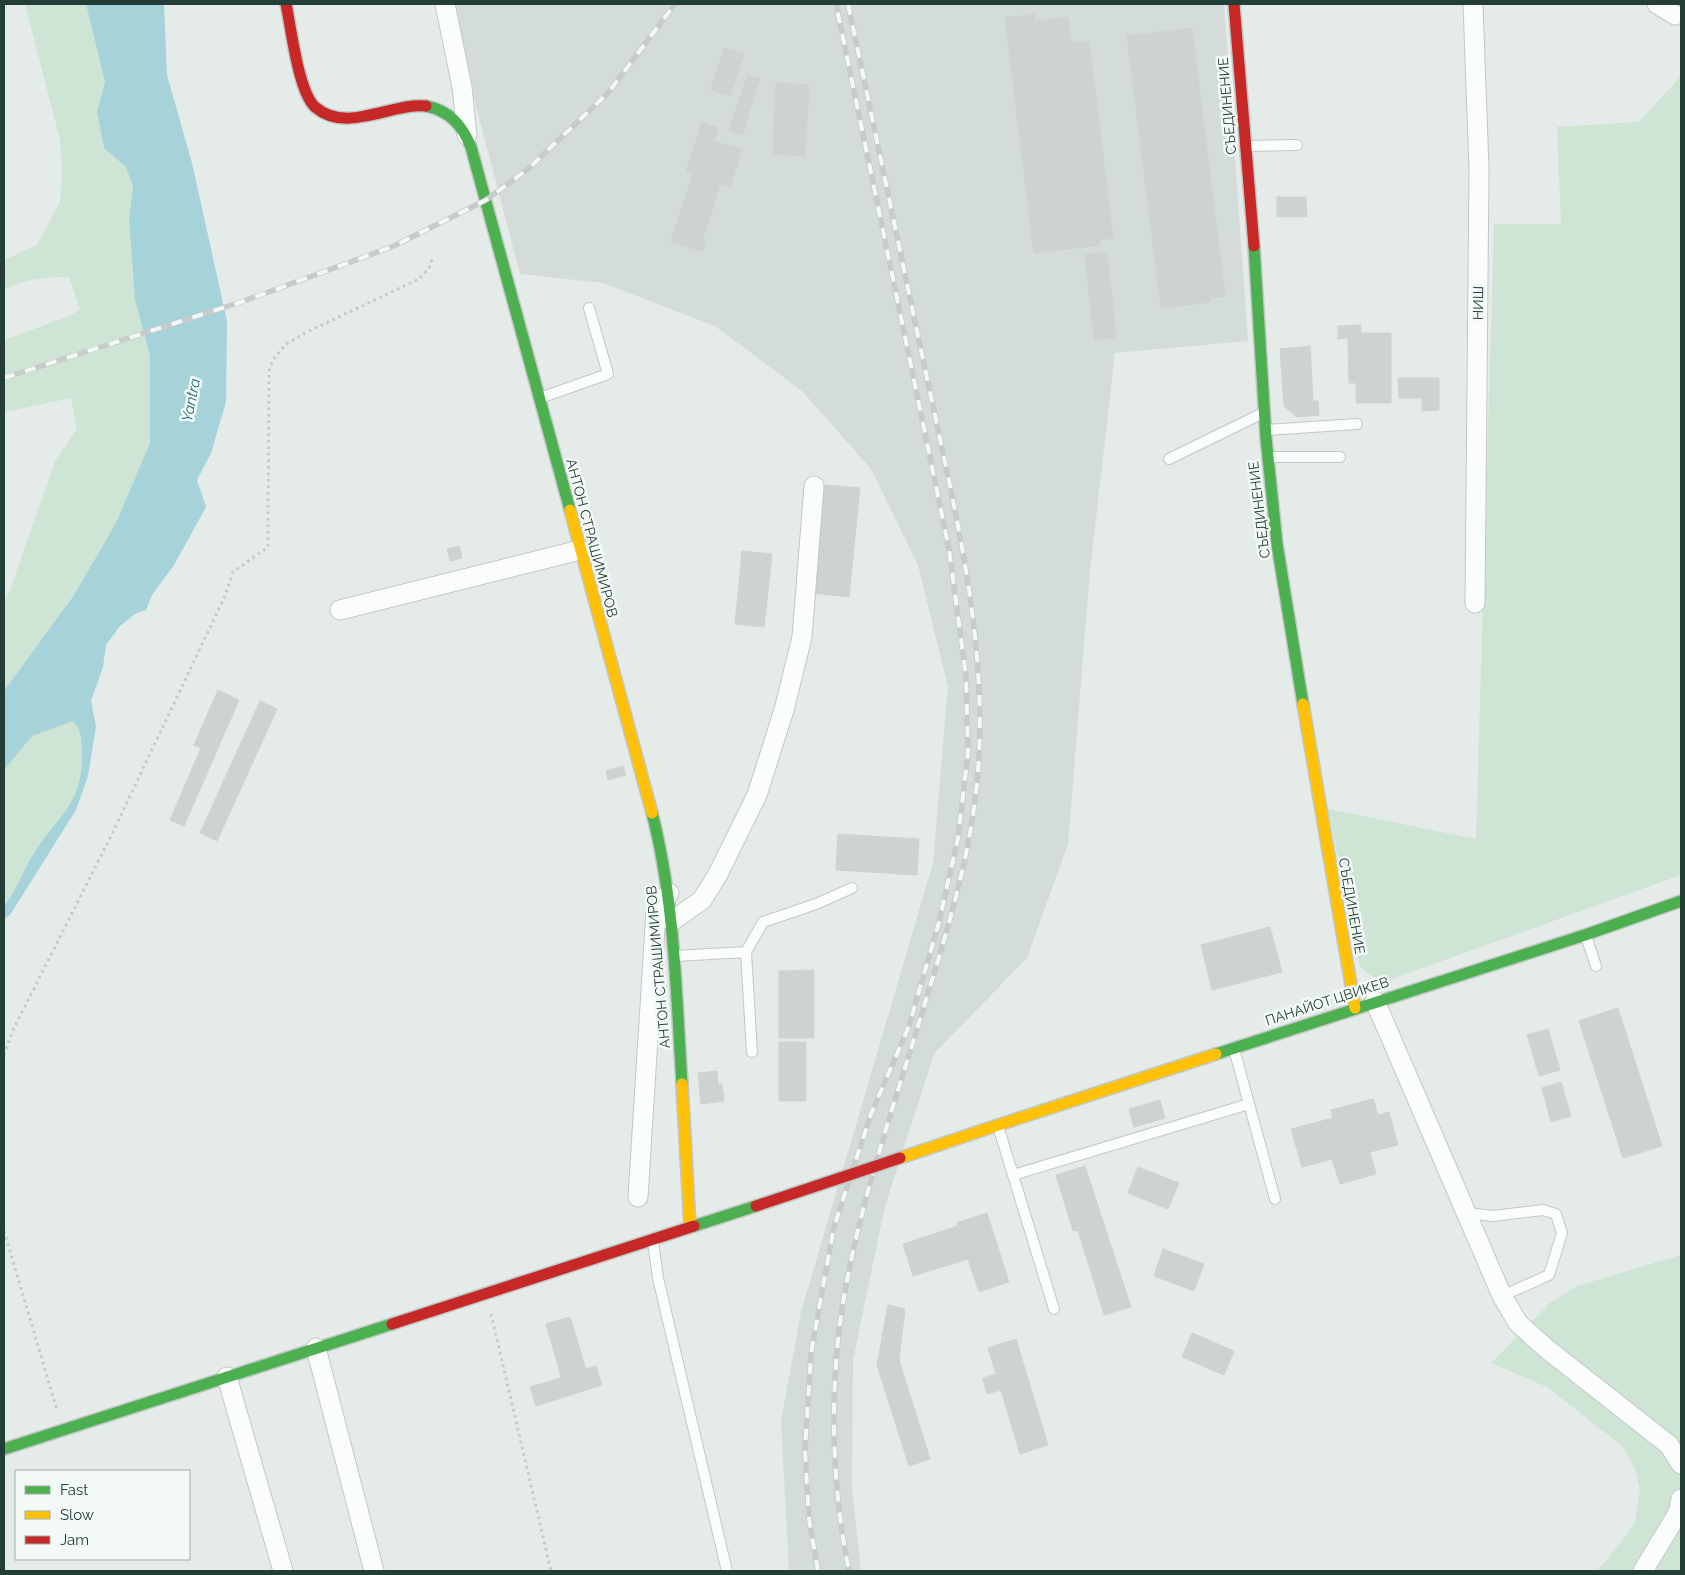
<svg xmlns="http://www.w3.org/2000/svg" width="1685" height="1575" font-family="Raleway,sans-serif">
	<rect width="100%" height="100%" fill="#e5ebe8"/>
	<path fill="#d3dcd8" d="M 453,4 L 1224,4 L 1248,341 L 1115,353 L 1090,571 L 1068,844 L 1027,958 L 934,1054 L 885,1206 L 853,1360 L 852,1489 L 861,1571 L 789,1571 L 781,1421 L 801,1312 L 933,863 L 948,687 L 918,565 L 871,469 L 802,391 L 715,326 L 603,283 L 520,274 L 469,79 Z"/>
	<path fill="#cee4d5" d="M 25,4 L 86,4 L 105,82 L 97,112 L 104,147 L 126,167 L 133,187 L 129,219 L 135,300 L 150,356 L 150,443 L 116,523 L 74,595 L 4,691 L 4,601 L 9,593 L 55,461 L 77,429 L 71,398 L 4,412 L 4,340 L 72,315 L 80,309 L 69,277 C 47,276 25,280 4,289 L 4,260 L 37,245 L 60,202 L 62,171 L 60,140 Z
		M 1681,76 L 1681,875 L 1389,980 L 1373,977 L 1360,967 L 1328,809 L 1476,839 L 1494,224 L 1561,224 L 1557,127 L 1639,122 Z
		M 73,721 C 82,732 81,739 82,753 C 83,804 59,814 34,853 C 23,870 17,890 4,906 L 4,770 L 32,736 Z
		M 1681,1255 L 1681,1571 L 1597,1571 L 1623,1540 L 1635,1521 L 1640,1490 L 1635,1469 L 1622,1446 L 1547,1387 L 1491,1363 L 1550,1303 L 1577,1286 Z"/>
	<path fill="#a6d2d9" d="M 86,4 L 164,4 L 167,75 L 192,163 L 227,321 L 226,402 L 211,453 L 197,480 L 206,507 L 174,565 L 152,595 L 146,610 L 135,614 L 120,626 L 106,645 L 103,667 L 91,701 L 96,726 L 88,776 L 76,810 L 10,915 L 4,919 L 4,906 C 17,890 23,870 34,853 C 59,814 83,804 82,753 C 81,739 82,731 73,721 L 32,736 L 4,770 L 4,691 L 74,595 L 116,523 L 150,443 L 150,356 L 135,300 L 129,219 L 133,187 L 126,167 L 104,148 L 97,112 L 105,82 Z"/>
	<path fill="#ced3d1" stroke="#ced3d1" d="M 1034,14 L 1035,22 L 1068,17 L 1071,43 L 1089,41 L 1113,238 L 1099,240 L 1100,245 L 1034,253 L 1005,18 Z
		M 1192,28 L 1225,296 L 1210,298 L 1210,302 L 1161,308 L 1127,36 Z
		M 724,48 L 744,54 L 730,96 L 711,90 Z
		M 748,75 L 760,79 L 742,135 L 729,130 Z
		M 776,83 L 809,85 L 805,156 L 773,154 Z
		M 702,122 L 718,128 L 714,141 L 742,150 L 730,187 L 720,184 L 702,241 L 707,242 L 702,251 L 671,242 L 693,174 L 686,172 Z
		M 1277,197 L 1306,197 L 1307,217 L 1277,217 Z
		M 1107,252 L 1116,337 L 1094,340 L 1085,255 Z
		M 1361,325 L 1361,333 L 1391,333 L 1391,403 L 1356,403 L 1356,383 L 1349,383 L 1348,338 L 1338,339 L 1338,326 Z
		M 1310,346 L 1313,401 L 1318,401 L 1319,415 L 1297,417 L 1284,406 L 1280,349 Z
		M 1398,378 L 1439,378 L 1439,410 L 1422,411 L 1422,398 L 1399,398 Z
		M 824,485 L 860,488 L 849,597 L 813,593 Z
		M 459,546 L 462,558 L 450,561 L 447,549 Z
		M 742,551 L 772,554 L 764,627 L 735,624 Z
		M 218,690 L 239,700 L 184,826 L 170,820 L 201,748 L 194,745 Z
		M 260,701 L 277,709 L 217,841 L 200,833 Z
		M 623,766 L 626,775 L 608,780 L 606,771 Z
		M 838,834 L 919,839 L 917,875 L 836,870 Z
		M 1270,927 L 1282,972 L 1212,990 L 1201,945 Z
		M 814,970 L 814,1038 L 779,1038 L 779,971 Z
		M 1618,1008 L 1662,1146 L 1623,1158 L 1579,1021 Z
		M 1548,1029 L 1560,1070 L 1539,1076 L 1527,1035 Z
		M 779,1042 L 806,1042 L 806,1101 L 779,1101 Z
		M 717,1071 L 718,1085 L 722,1084 L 724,1101 L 701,1104 L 698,1073 Z
		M 1561,1082 L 1571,1116 L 1551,1122 L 1542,1088 Z
		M 1373,1099 L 1378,1115 L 1389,1112 L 1398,1145 L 1370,1152 L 1376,1174 L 1340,1184 L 1332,1159 L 1302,1167 L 1291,1129 L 1333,1118 L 1331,1110 Z
		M 1160,1100 L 1165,1118 L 1134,1127 L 1129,1109 Z
		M 1085,1166 L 1131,1307 L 1104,1315 L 1078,1230 L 1073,1231 L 1056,1175 Z
		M 1138,1167 L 1179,1183 L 1168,1209 L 1128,1193 Z
		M 987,1213 L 1009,1282 L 979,1292 L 968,1259 L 913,1276 L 903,1244 L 958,1226 L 957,1223 Z
		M 1163,1249 L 1204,1264 L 1194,1291 L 1154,1276 Z
		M 888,1305 L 905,1309 L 899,1360 L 930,1459 L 909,1466 L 877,1365 Z
		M 570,1317 L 588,1376 L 563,1383 L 546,1324 Z
		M 1192,1333 L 1234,1351 L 1224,1375 L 1182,1357 Z
		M 1016,1339 L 1048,1445 L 1020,1454 L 1001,1390 L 987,1394 L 983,1378 L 996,1374 L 988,1348 Z
		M 596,1366 L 602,1385 L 536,1406 L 530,1387 L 561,1378 L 563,1383 L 588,1376 L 586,1369 Z"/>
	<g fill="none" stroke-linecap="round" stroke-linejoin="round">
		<defs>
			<path id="lane" d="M 1247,146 L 1297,145
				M 540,398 L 608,374 L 589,308
				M 1266,430 L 1357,424
				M 1268,457 L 1340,457
				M 1169,459 L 1263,413
				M 1586,936 L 1596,966
				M 746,952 L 752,1052
				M 675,956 L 746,952 L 763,922 L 816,904 L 852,888
				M 1234,1049 L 1275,1199
				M 998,1126 L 1054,1309
				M 1013,1175 L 1249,1104
				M 1468,1213 L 1493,1216 L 1543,1210 L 1556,1214 L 1562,1233 L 1549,1275 L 1502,1296
				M 653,1241 L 658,1278 L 727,1571"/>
			<path id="street" d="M 445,4 L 462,87 L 467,135
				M 1473,4 L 1479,169 L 1475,603
				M 1657,4 L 1675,15
				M 340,610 L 580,550
				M 672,921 L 702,900 L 718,874 L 757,795 L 784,710 L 802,637 L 814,486
				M 1375,1001 L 1502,1296 L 1518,1323 L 1547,1349 L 1669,1445 L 1681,1464
				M 638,1197 L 656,911 L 669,893
				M 316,1348 L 374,1571
				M 227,1377 L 283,1571
				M 1643,1571 L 1678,1513 L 1681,1499"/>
			<path id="fast" d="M 426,106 C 450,111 462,125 471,147 L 570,510
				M 1254,246 L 1266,438 L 1277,544 L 1303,704
				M 652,813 C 675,902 676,993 682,1084
				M 1216,1054 L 1585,935 L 1681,901
				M 694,1226 L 756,1206
				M 4,1449 L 392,1324"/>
			<path id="slow" d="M 570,510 L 652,813
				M 1303,704 L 1355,1008
				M 682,1084 L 690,1227
				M 983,1130 L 1216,1054"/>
			<path id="jam" d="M 286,4 C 291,27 298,91 315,107 C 329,119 348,120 365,116 C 385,113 406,104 426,106
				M 1234,4 L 1254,246
				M 392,1324 L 694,1226"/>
		</defs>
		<use href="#lane" stroke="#c2c8c5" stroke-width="12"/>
		<use href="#street" stroke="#c2c8c5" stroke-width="21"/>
		<use href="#fast" stroke="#c0c8c5" stroke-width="14"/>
		<use href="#slow" stroke="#c0c8c5" stroke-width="14"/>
		<use href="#jam" stroke="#c0c8c5" stroke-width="14"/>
		<path stroke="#c1cac6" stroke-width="3" stroke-dasharray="2.5 4" stroke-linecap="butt" d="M 4,1055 L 13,1030 L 111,836 L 225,596 L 233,572 L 268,547 L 269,371 L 273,360 L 285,345 L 305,333 L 419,279 L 429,268 L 433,257
			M 4,1231 L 57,1410
			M 491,1314 L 551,1571"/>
		<use href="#lane" stroke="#fbfcfc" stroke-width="10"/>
		<use href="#street" stroke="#fbfcfc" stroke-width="19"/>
		<use href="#fast" stroke="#4caf50" stroke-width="11"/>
		<use href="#slow" stroke="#ffc107" stroke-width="11"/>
		<use href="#jam" stroke="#c62828" stroke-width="11"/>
		<defs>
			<path id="rail" d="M 848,4 C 876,135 903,266 931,397 C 956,514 985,634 979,755 C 975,844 948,928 922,1013 C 891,1115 852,1225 839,1331 C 830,1410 833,1493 849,1571
				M 4,378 L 244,301 L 394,246 L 486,200 L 528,169 L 608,93 L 675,4
				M 818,1571 L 809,1519 L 805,1450 L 811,1354 L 819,1308 L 834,1227 L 871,1114 L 909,1026 L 939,922 L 958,838 L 968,753 L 966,676 L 949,549 L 836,4"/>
		</defs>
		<use href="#rail" stroke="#c7cbca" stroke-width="5.5"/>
		<use href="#rail" stroke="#f3f9f6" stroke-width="4" stroke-dasharray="11" stroke-linecap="butt"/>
		<defs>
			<path id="slow-bridge" d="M 900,1158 L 983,1130"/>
			<path id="jam-bridge" d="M 756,1206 L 900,1158"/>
		</defs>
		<use href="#slow-bridge" stroke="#c0c8c5" stroke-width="14" stroke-linecap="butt"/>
		<use href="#jam-bridge" stroke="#c0c8c5" stroke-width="14" stroke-linecap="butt"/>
		<use href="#slow-bridge" stroke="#ffc107" stroke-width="11"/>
		<use href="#jam-bridge" stroke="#c62828" stroke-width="11"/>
	</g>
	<g text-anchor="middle" stroke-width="5" stroke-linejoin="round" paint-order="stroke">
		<g font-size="14" fill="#223e36" stroke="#f3f9f6">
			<text transform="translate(1227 106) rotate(-95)" y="5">СЪЕДИНЕНИЕ</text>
			<text transform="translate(1478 303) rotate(-89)" y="5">НИШ</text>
			<text transform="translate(1259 510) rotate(-97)" y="5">СЪЕДИНЕНИЕ</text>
			<text transform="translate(592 538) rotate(75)" y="5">АНТОН СТРАШИМИРОВ</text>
			<text transform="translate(1352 906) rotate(80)" y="5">СЪЕДИНЕНИЕ</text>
			<text transform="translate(658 967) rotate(-95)" y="5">АНТОН СТРАШИМИРОВ</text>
			<text transform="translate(1327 1001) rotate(-18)" y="5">ПАНАЙОТ ЦВИКЕВ</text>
		</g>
		<g font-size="15" font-style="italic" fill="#1c6b7a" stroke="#f3f9f6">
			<text transform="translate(191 400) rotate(-79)" y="5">Yantra</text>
		</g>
	</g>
	<rect width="1685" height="1575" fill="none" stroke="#223e36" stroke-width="10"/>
	<rect x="15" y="1470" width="175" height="90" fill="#f3f9f6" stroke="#9faea9"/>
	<rect x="25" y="1486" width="25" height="8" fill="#4caf50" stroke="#9faea9"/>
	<text x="60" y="1495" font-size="15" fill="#223e36">Fast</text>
	<rect x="25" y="1511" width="25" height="8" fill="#ffc107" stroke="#9faea9"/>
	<text x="60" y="1520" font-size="15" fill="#223e36">Slow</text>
	<rect x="25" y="1536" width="25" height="8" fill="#c62828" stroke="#9faea9"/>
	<text x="60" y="1545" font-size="15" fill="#223e36">Jam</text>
</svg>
